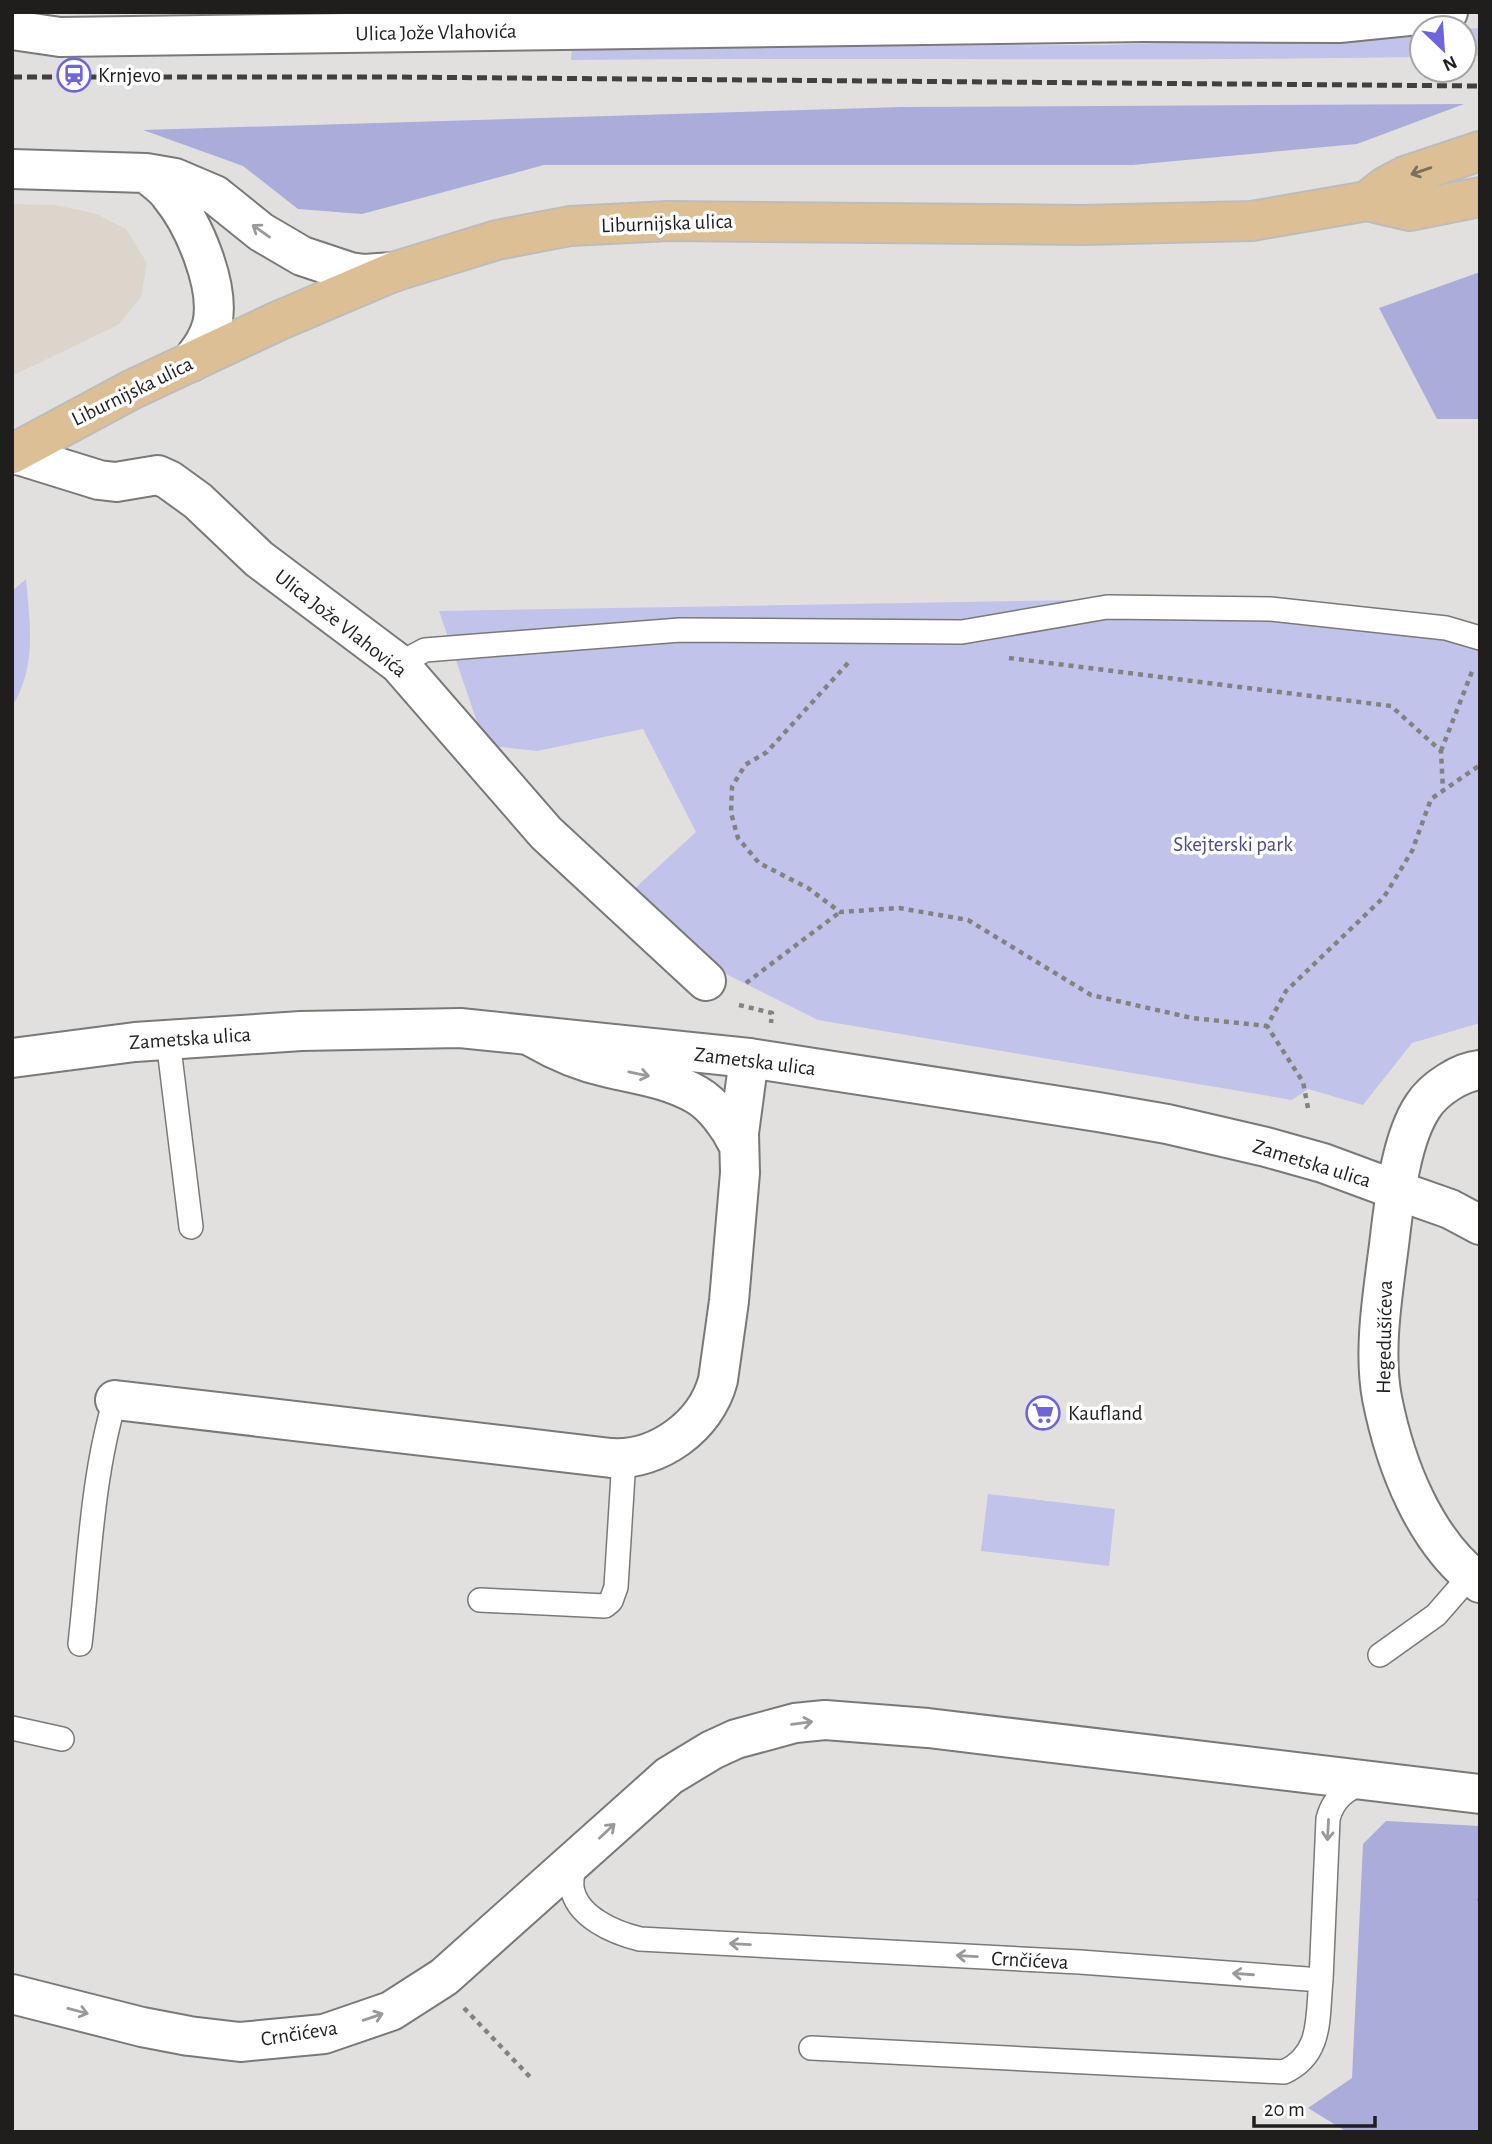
<svg xmlns="http://www.w3.org/2000/svg" width="1492" height="2144" font-family="'Alegreya Sans',sans-serif">
	<rect width="100%" height="100%" fill="#e2e0de"/>
	<path fill="#dcd5cc" d="M 12,204 L 55,205 L 97,214 L 126,229 L 147,263 L 141,297 L 118,325 L 12,376 Z"/>
	<path fill="#c1c3ea" d="M 1480,28 L 1480,56 L 1464,57 L 1464,29 Z
		M 1422,32 L 1422,57 C 1138,62 855,57 571,60 L 572,47 L 1106,45 Z
		M 26,579 C 30,625 37,666 12,707 L 12,591 Z
		M 1077,600 L 1295,601 L 1480,625 L 1480,1023 L 1412,1043 L 1363,1105 L 1308,1089 L 1292,1100 L 818,1020 L 724,973 L 633,890 L 696,832 L 643,729 L 537,751 L 485,745 L 439,611 Z
		M 988,1494 L 1115,1509 L 1109,1566 L 981,1551 Z"/>
	<path fill="#aaacda" d="M 1464,104 L 1357,144 L 1132,165 L 544,165 L 362,214 L 298,209 L 243,166 L 143,130 L 902,107 Z
		M 1480,272 L 1480,419 L 1437,419 L 1379,308 Z
		M 1386,1821 L 1480,1826 L 1480,2132 L 1347,2132 L 1308,2108 L 1352,2078 L 1363,1844 Z"/>
	<g fill="none" stroke-linecap="round" stroke-linejoin="round">
		<defs>
			<path id="lane" d="M 399,664 L 425,650 L 680,630 L 962,632 L 1107,607 L 1270,609 L 1446,628 L 1480,638
				M 168,1040 L 191,1227
				M 480,1600 L 605,1606 L 611,1601 L 616,1587 L 624,1459
				M 80,1644 C 89,1565 92,1476 115,1400
				M 1380,1655 L 1436,1615 L 1470,1576
				M 12,1728 L 62,1739
				M 575,1859 C 574,1868 571,1878 572,1887 C 576,1917 615,1933 640,1939 L 1080,1962 L 1321,1980 L 1328,1819 C 1333,1798 1347,1788 1366,1782
				M 811,2048 L 1284,2072 C 1323,2054 1317,2017 1321,1980"/>
			<path id="street" d="M 12,30 L 60,37 L 1144,22 L 1339,23 L 1448,12
				M 12,169 L 146,173 L 175,178 L 215,195 L 261,232 L 302,256 L 350,272 L 364,274 L 393,272
				M 146,173 C 154,180 164,186 170,195 C 194,224 221,287 212,325 C 208,340 200,350 191,362
				M 12,453 L 99,480 L 116,482 L 158,475 L 169,480 L 198,501 L 259,559 L 399,664 L 546,833 L 706,981
				M 534,1038 C 558,1052 582,1062 609,1068 C 639,1075 670,1079 697,1095 C 714,1105 729,1126 738,1144
				M 1480,1070 C 1460,1072 1434,1089 1423,1106 C 1400,1140 1394,1204 1389,1245 C 1383,1293 1373,1350 1382,1398 C 1395,1464 1424,1541 1480,1583
				M 115,1400 L 611,1458 C 658,1461 706,1426 718,1380 L 729,1301 L 740,1173 L 739,1133 L 749,1058
				M 12,1994 L 142,2027 L 189,2036 L 240,2042 L 324,2034 L 391,2011 L 444,1977 L 669,1776 L 712,1750 L 736,1739 L 795,1723 L 825,1720 L 928,1728 L 1480,1794"/>
			<path id="secondary" d="M 12,1058 L 135,1042 L 301,1031 L 460,1028 L 749,1058 L 1098,1112 L 1167,1124 L 1266,1147 L 1323,1163 L 1396,1190 L 1450,1209 L 1480,1225"/>
			<path id="primary" d="M 1367,201 L 1410,211 L 1480,197
				M 12,454 L 131,390 L 278,321 L 393,272 L 497,240 L 570,226 L 669,221 L 1083,225 L 1252,221 L 1367,201 L 1386,186 L 1405,176 L 1480,151"/>
		</defs>
		<use href="#lane" stroke="#7b7977" stroke-width="26"/>
		<use href="#street" stroke="#7b7977" stroke-width="42"/>
		<use href="#secondary" stroke="#7b7977" stroke-width="42"/>
		<use href="#primary" stroke="#bcbcbb" stroke-width="42"/>
		<path stroke="#848281" stroke-width="4.5" stroke-dasharray="5 5" stroke-linecap="butt" d="M 1009,658 L 1391,706 L 1441,751 L 1443,791
			M 848,663 L 767,752 L 745,765 L 732,787 L 731,813 L 738,838 L 759,863 L 808,888 L 840,912 L 899,908 L 968,920 L 1091,995 L 1192,1018 L 1267,1026
			M 1441,751 L 1473,669
			M 746,983 L 840,912
			M 739,1005 L 772,1013 L 771,1023
			M 1308,1108 L 1303,1082 L 1267,1026 L 1286,991 L 1384,897 L 1412,851 L 1431,799 L 1480,765
			M 1478,1901 L 1480,1900
			M 464,2008 L 531,2078"/>
		<use href="#lane" stroke="#fff" stroke-width="23"/>
		<use href="#street" stroke="#fff" stroke-width="38"/>
		<use href="#secondary" stroke="#fff" stroke-width="38"/>
		<use href="#primary" stroke="#ddbf96" stroke-width="38"/>
		<path stroke="#41403f" stroke-width="5" stroke-dasharray="10 5" stroke-linecap="butt" d="M 12,77 L 387,77 L 1480,86"/>
	</g>
	<defs><path id="oneway-shaft" d="M-6 0H5M1.5-3L5.5 0L1.5 3" fill="none" stroke-width="1.6" stroke-linecap="round" stroke-linejoin="round" transform="scale(1.75)"/></defs>
	<use stroke="#7e6e5a" href="#oneway-shaft" transform="translate(1421 171) rotate(161)"/>
	<g stroke="#9a9a99">
		<use href="#oneway-shaft" transform="translate(261 231) rotate(-145)"/>
		<use href="#oneway-shaft" transform="translate(639 1074) rotate(12)"/>
		<use href="#oneway-shaft" transform="translate(802 1723) rotate(-7)"/>
		<use href="#oneway-shaft" transform="translate(1328 1830) rotate(93)"/>
		<use href="#oneway-shaft" transform="translate(607 1831) rotate(-43)"/>
		<use href="#oneway-shaft" transform="translate(740 1944) rotate(-177)"/>
		<use href="#oneway-shaft" transform="translate(967 1956) rotate(-177)"/>
		<use href="#oneway-shaft" transform="translate(1243 1974) rotate(-176)"/>
		<use href="#oneway-shaft" transform="translate(78 2011) rotate(15)"/>
		<use href="#oneway-shaft" transform="translate(373 2017) rotate(-19)"/>
	</g>
	<defs>
		<symbol id="station-ring" viewBox="-11 -11 22 22"><circle r="9.5" fill="#fff" stroke="#6d64de" stroke-width="1.5"/><path d="M-3-6H3Q5-6 5-4V2Q5 4 3 4L4.5 6H3L1.5 4h-3L-3 6H-4.5L-3 4Q-5 4-5 2V-4Q-5-6-3-6ZM-3.5-4v3h7v-3ZM-3.5 1v1.5H-2V1ZM2 1v1.5H3.5V1Z" fill="#6d64de"/></symbol>
		<symbol id="supermarket-ring" viewBox="-11 -11 22 22"><circle r="9.5" fill="#fff" stroke="#6d64de" stroke-width="1.5"/><path d="M-6-5.5h2.5l.6 2H6L4.5 2H-2.5L-4.4-4H-6ZM-1.5 3.2a1.3 1.3 0 1 0 .1 0ZM3 3.2a1.3 1.3 0 1 0 .1 0Z" fill="#6d64de"/></symbol>
	</defs>
	<g fill-rule="evenodd">
		<use href="#station-ring" x="55" y="56" width="38" height="38"/>
		<use href="#supermarket-ring" x="1024" y="1394" width="38" height="38"/>
	</g>
	<g text-anchor="middle" stroke-width="7" stroke-linejoin="round" paint-order="stroke">
		<g font-size="21" fill="#1f1e1d" stroke="#fff">
			<text transform="translate(436 32) rotate(-1)" y="7">Ulica Jože Vlahovića</text>
			<text transform="translate(667 223) rotate(-2)" y="7">Liburnijska ulica</text>
			<text transform="translate(132 391) rotate(-26)" y="7">Liburnijska ulica</text>
			<text transform="translate(341 623) rotate(38)" y="7">Ulica Jože Vlahovića</text>
			<text transform="translate(190 1038) rotate(-4)" y="7">Zametska ulica</text>
			<text transform="translate(755 1061) rotate(7)" y="7">Zametska ulica</text>
			<text transform="translate(1312 1163) rotate(17)" y="7">Zametska ulica</text>
			<text transform="translate(1384 1337) rotate(-89)" y="7">Hegedušićeva</text>
			<text transform="translate(1030 1960) rotate(3)" y="7">Crnčićeva</text>
			<text transform="translate(299 2033) rotate(-9)" y="7">Crnčićeva</text>
		</g>
		<g font-size="21" fill="#1f1e1d" stroke="#fff" text-anchor="start">
			<text x="98" y="82">Krnjevo</text>
			<text x="1068" y="1420">Kaufland</text>
		</g>
		<g font-size="21" fill="#4c4b87" stroke="#fff">
			<text x="1233" y="851">Skejterski park</text>
		</g>
	</g>
	<rect width="1492" height="2144" fill="none" stroke="#1f1e1d" stroke-width="28"/>
	<g transform="translate(1443 49) rotate(155)"><circle r="33" fill="#ffffff" stroke="#a5a5a5" stroke-width="2"/>
	<path d="M0-5L12 26L0 18L-12 26Z" fill="#6d64de"/>
	<text y="-10" font-size="19" font-weight="bold" text-anchor="middle" fill="#1f1e1d">N</text>
	</g>
	<path d="M1254 2116v10h121v-10" fill="none" stroke="#1f1e1d" stroke-width="3.5"/>
	<text x="1264" y="2116" font-size="21" fill="#1f1e1d" stroke="#ffffff" stroke-width="5" paint-order="stroke">20 m</text>
</svg>
